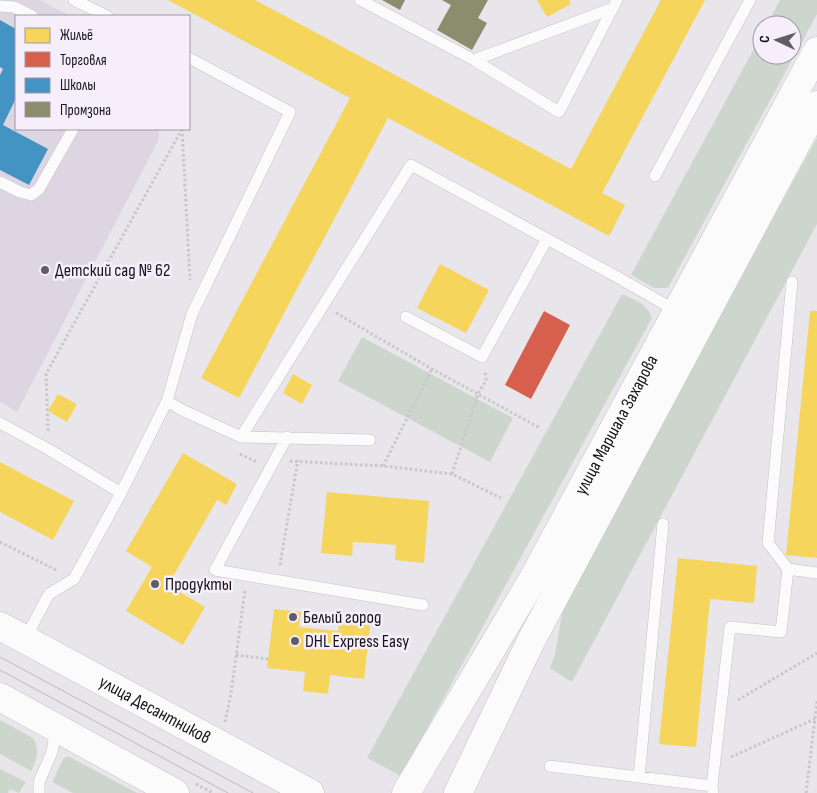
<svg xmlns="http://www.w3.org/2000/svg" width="817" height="793" font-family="'Sofia Sans Condensed',sans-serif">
	<rect width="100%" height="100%" fill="#e8e5eb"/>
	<path fill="#ddd6e2" d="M 0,0 L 39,0 L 71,16 L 16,16 L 16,129 L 159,129 L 159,139 L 17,412 L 0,402 Z"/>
	<path fill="#cdd6cd" d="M 780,0 L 817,0 L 817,14 L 668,288 L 654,288 L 631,275 L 762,34 L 762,55 L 792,55 L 792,25 L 767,25 Z
		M 817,138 L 817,224 L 572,682 L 550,668 L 555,654 L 564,602 Z
		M 622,294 C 634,300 648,304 652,318 L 401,776 L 367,758 Z
		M 362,337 L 513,418 L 490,462 L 338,381 Z
		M 0,720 L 33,738 C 40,750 37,760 31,771 L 0,754 Z
		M 68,756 L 137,793 L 73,793 L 52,782 L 63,759 Z
		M 0,769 L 26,782 L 19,793 L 10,789 L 8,793 L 0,793 Z"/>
	<path fill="#f6d55c" d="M 168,0 L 255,0 L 571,169 L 661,0 L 705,0 L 602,193 L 625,205 L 609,236 L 388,118 L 239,398 L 201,378 L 350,98 Z
		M 537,0 L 569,0 L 571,4 L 547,17 Z
		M 440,264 L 489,290 L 466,333 L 417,308 Z
		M 810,311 L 817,311 L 817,558 L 786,555 Z
		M 293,374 L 312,385 L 302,404 L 283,393 Z
		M 58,394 L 77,404 L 67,422 L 48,411 Z
		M 183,453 L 237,484 L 226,505 L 217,500 L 168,585 L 205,607 L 183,645 L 126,611 L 152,567 L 126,551 Z
		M 0,462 L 74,501 L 53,540 L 0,512 Z
		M 327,492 L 429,501 L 424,563 L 395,560 L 396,545 L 373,543 L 353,542 L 352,556 L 321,553 Z
		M 678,558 L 757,566 L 754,603 L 710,599 L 696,747 L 659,744 Z
		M 274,609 L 301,612 L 299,627 L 338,631 L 340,616 L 371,619 L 364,679 L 330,675 L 328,694 L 303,691 L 305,672 L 267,668 Z"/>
	<path fill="#d6604d" d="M 544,311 L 570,325 L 531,399 L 505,385 Z"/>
	<path fill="#4393c3" d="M 0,20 L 16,29 L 16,98 L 3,125 L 48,149 L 29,185 L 0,170 L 0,75 L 3,69 L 0,67 Z"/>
	<path fill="#8c8c6e" d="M 382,0 L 405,0 L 400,10 Z
		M 442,0 L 488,0 L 478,18 L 487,23 L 472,50 L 437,30 L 451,5 Z"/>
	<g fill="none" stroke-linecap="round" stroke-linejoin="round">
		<defs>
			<path id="lane" d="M 74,0 L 107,16
				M 360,0 L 474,60 L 559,112 L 617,0
				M 0,6 L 14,7 L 32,16
				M 474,60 L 613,8
				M 655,176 L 750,0
				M 0,182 L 20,192 L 31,195 L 39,189 L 73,129
				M 406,317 L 482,357 L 547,239
				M 167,401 L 182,410 L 241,437
				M 0,423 L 48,449 L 121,493 L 74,579 L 49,594 L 25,639
				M 287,437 L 215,570 L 423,605
				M 370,440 L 241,437 L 411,165 L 619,278 L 678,312
				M 121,493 L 167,401 L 192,314 L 290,112 L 189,58
				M 788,569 L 768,543 L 792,282
				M 550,766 L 712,786
				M 639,777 L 663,524
				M 39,793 L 39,782 L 52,752 L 56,728
				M 713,793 L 712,786 L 730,627 L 781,632 L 788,569 L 817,573"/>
			<g id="secondary">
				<path id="s1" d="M 0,626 L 310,793"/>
				<path d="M 0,697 L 175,793"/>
				<path id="s2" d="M 406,793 L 533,579 L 817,51"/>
				<path d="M 458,793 L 531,641 L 817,105"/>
			</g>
		</defs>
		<use href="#lane" stroke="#c5c2c7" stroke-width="12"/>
		<use href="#secondary" stroke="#c5c2c7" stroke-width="29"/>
		<path stroke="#c8c7c9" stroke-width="3" stroke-dasharray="2.5 2.5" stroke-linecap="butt" d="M 182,129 L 190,280
			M 336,313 L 432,369 L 540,428
			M 48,431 L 46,374 L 182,129
			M 240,454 L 257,462
			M 290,461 L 383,466 L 452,474 L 501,498
			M 383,466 L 432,369
			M 452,474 L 478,394 L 486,380 L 485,371
			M 0,542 L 58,571
			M 280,565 L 298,460
			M 236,655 L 268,659
			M 738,700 L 817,653
			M 225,722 L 231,694 L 245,590
			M 731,757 L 815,719
			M 196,784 L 213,793
			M 806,793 L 817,701"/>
		<use href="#lane" stroke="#fcfbfc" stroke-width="11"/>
		<use href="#secondary" stroke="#fcfbfc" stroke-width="28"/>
		<path stroke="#bbbabc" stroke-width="1" d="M 0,657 L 253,793
			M 0,670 L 228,793"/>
	</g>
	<g fill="#605e62" stroke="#f6effb" stroke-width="2">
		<circle cx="45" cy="270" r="5"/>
		<circle cx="155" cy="584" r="5"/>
		<circle cx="293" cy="617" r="5"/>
		<circle cx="295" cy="641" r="5"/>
	</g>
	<g text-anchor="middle" stroke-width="5" stroke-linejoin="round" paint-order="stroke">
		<g font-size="18" fill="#171519" stroke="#f6effb" text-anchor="start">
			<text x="55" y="276">Детский сад № 62</text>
			<text x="165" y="590">Продукты</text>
			<text x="303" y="623">Белый город</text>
			<text x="305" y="647">DHL Express Easy</text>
		</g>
		<g font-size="18" fill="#171519" stroke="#f6effb">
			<text dy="6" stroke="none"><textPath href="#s2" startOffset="424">улица Маршала Захарова</textPath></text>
			<text dy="6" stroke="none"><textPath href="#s1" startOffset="176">улица Десантников</textPath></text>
		</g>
	</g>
	<rect x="15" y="15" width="175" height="115" fill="#f6effb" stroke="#9d98a1"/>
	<rect x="25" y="28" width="25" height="15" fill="#f6d55c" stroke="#9d98a1"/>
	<text x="60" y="40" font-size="15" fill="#171519">Жильё</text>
	<rect x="25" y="52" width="25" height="15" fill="#d6604d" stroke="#9d98a1"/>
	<text x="60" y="65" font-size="15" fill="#171519">Торговля</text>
	<rect x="25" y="78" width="25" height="15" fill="#4393c3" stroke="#9d98a1"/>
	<text x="60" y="90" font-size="15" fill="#171519">Школы</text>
	<rect x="25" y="102" width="25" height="15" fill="#8c8c6e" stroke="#9d98a1"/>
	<text x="60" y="115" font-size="15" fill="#171519">Промзона</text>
	<g transform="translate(777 40) rotate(274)"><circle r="24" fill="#f6effb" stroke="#9d98a1"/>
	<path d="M0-4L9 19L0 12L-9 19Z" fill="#605e62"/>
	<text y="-8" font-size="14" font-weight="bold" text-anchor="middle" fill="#171519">С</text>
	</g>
</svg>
